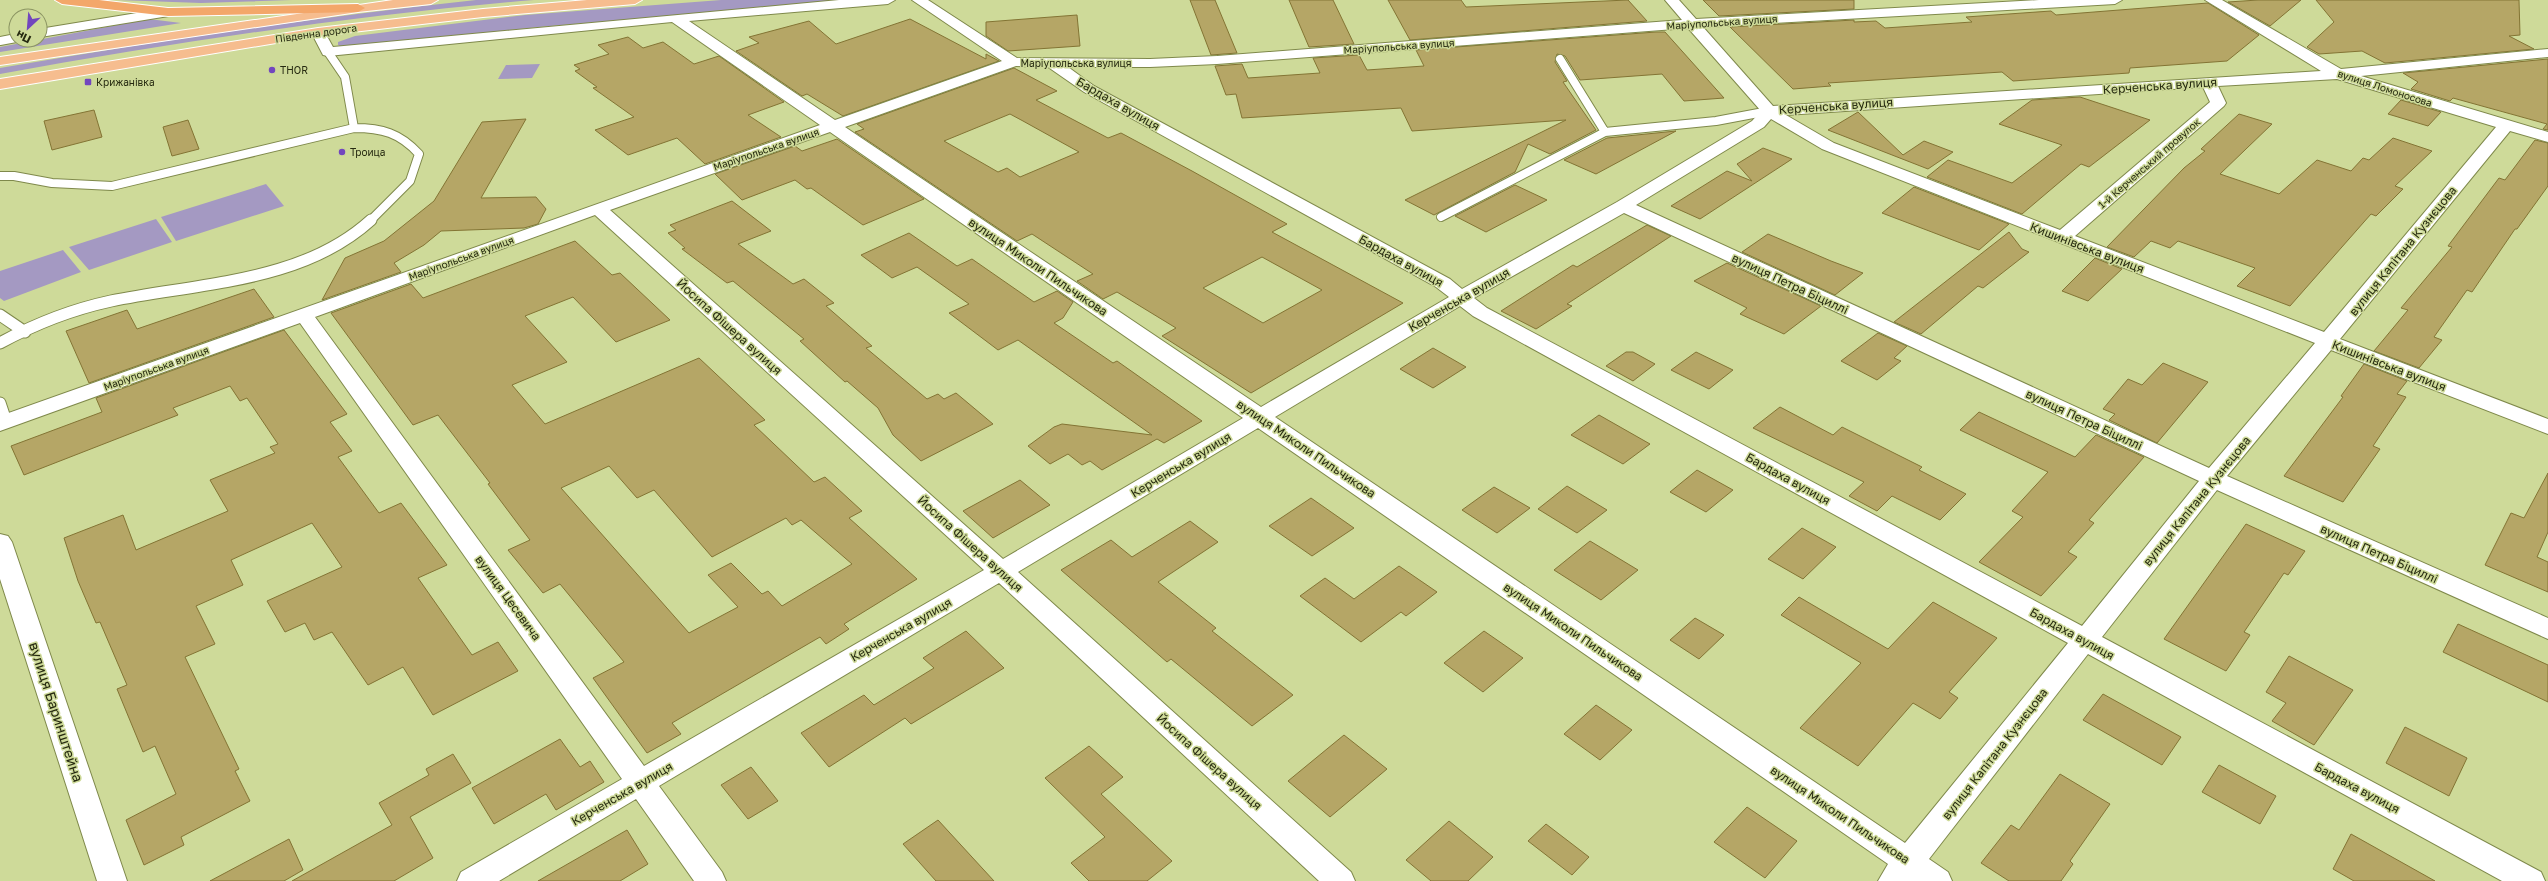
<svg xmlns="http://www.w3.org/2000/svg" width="2548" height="881" font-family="'Golos Text',sans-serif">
	<rect width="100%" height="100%" fill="#ceda99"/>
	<path fill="#a499c2" d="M 117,0 L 292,0 L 201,3 Z
		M 476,0 L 534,0 C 355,15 177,42 0,74 L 0,68 C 158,41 316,17 476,0 Z
		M 721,0 L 858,0 L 539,27 L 344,48 L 338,45 L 338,42 L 355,36 L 525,15 Z
		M 149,19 L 181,23 L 0,52 L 0,47 Z
		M 540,64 L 532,78 L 498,79 L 506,65 Z
		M 266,184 L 284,206 L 176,241 L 161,217 Z
		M 156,219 L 172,242 L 89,270 L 69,247 Z
		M 63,250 L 81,272 L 4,301 L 0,298 L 0,271 Z"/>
	<path fill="#b5a666" stroke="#837434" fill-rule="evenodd" d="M 1190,0 L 1215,0 L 1237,53 L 1211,55 Z
		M 1289,0 L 1333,0 L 1354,44 L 1309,47 Z
		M 1388,0 L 1461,0 L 1466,7 L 1628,0 L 1647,21 L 1410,40 Z
		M 1703,0 L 1854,0 L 1854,9 L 1719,16 Z
		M 2258,0 L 2301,0 L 2270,26 L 2228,2 Z
		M 2316,0 L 2519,0 L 2520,35 L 2509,36 L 2534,49 L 2385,63 L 2362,51 L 2319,54 L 2307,47 L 2334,22 Z
		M 2208,3 L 2259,35 L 2227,61 L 2130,68 L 2129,73 L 2013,81 L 2002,72 L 1828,83 L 1831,86 L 1793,89 L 1730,27 L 1854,20 L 1854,22 L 1876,21 L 1885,28 L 1972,22 L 1966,17 L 2051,11 L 2056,15 Z
		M 1077,15 L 1080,46 L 1008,51 L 986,36 L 986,22 Z
		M 910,19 L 986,59 L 986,54 L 999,61 L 843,116 L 807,94 L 802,96 L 736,51 L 759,43 L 749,37 L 809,21 L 836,44 Z
		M 1656,32 L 1665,32 L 1724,98 L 1684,101 L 1662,74 L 1580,80 L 1565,56 L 1557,54 L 1555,62 L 1567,81 L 1563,82 L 1596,130 L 1550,154 L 1528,144 L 1515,172 L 1434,215 L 1405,200 L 1566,120 L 1412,131 L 1401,108 L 1242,118 L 1236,94 L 1226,95 L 1215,66 L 1242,64 L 1248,78 L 1320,73 L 1313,58 L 1359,55 L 1367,70 L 1424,66 L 1416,50 Z
		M 628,37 L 643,48 L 663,42 L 694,64 L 719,56 L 784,102 L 748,115 L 781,137 L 705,164 L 677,138 L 628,155 L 595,130 L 634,117 L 593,88 L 597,87 L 575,71 L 580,69 L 574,65 L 609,54 L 598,45 Z
		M 2548,59 L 2548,130 L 2543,129 L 2547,124 L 2453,98 L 2450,101 L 2411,89 L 2418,82 L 2403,73 Z
		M 1014,68 L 1057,91 L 1036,100 L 1108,138 L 1121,133 L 1192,171 L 1287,224 L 1272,232 L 1403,303 L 1251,393 L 1162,336 L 1176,328 L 1117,292 L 1103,299 L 1077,281 L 1093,274 L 1032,234 L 1017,241 L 855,132 L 864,129 L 857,124 ZM 1010,114 L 1023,121 L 1079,152 L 1020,177 L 1007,168 L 998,172 L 944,141 ZM 1262,257 L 1322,290 L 1263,323 L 1203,288 Z
		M 2080,97 L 2150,120 L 2089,167 L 2081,164 L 2022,214 L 1927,177 L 1948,160 L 2012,183 L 2062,145 L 1999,124 L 2032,100 Z
		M 2401,100 L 2441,112 L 2428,126 L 2388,114 Z
		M 94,110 L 102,137 L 52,150 L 44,121 Z
		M 1858,112 L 1903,155 L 1924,141 L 1953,152 L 1928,169 L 1828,130 Z
		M 2239,114 L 2272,124 L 2220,174 L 2279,194 L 2317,160 L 2351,171 L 2363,158 L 2369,160 L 2393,138 L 2432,151 L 2395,186 L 2403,189 L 2376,216 L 2371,214 L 2290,306 L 2237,286 L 2255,268 L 2178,241 L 2170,248 L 2151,241 L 2134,257 L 2107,247 L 2184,168 L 2205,151 L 2201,149 Z
		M 526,119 L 481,198 L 536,197 L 546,209 L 538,224 L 524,228 L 441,231 L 424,245 L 394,263 L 401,272 L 322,300 L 345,258 L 384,241 L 434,201 L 482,122 Z
		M 188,120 L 199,149 L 172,156 L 163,127 Z
		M 1676,131 L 1596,174 L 1564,160 L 1607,138 Z
		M 837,139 L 924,199 L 863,225 L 811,188 L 807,189 L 795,180 L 742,200 L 715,174 L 795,146 L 802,151 Z
		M 2535,140 L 2548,143 L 2548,186 L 2517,229 L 2515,229 L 2472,292 L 2467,290 L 2434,337 L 2442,340 L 2419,368 L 2374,351 L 2408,310 L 2401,308 L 2452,247 L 2448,246 L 2499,178 L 2505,180 Z
		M 1763,148 L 1792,159 L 1700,219 L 1671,206 L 1727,171 L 1752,181 L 1737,164 Z
		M 1515,185 L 1547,200 L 1486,232 L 1455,216 Z
		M 1914,187 L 2009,224 L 1979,250 L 1882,213 Z
		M 732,201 L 771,231 L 738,244 L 793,284 L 804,279 L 834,303 L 826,306 L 872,346 L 866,348 L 927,399 L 938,394 L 944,399 L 956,393 L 993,424 L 921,461 L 893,435 L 878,408 L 847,381 L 845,382 L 800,341 L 804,339 L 733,281 L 727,283 L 682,249 L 685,248 L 668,233 L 676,230 L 670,225 Z
		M 1647,225 L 1671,236 L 1567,304 L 1572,306 L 1536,329 L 1501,311 L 1573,265 L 1577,267 Z
		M 2009,232 L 2022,249 L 2029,252 L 1983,288 L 1978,286 L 1921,334 L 1894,322 Z
		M 909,233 L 957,266 L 972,259 L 1034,302 L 1057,291 L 1073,302 L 1063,318 L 1054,323 L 1113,363 L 1117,361 L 1202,421 L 1164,443 L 1157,439 L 1102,470 L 1090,461 L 1082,465 L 1068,454 L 1050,464 L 1028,446 L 1054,427 L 1062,424 L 1152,435 L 1018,340 L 998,350 L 949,313 L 969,304 L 917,267 L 892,278 L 861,255 Z
		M 1768,234 L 1831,261 L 1863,273 L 1835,295 L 1742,252 Z
		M 575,241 L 612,275 L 620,273 L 670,320 L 616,342 L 573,297 L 525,316 L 567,362 L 512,385 L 545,424 L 699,358 L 765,420 L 754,425 L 814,482 L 825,477 L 862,511 L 849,518 L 917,579 L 844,624 L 849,629 L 826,644 L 820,637 L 672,723 L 681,734 L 647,753 L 593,678 L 624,662 L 560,584 L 543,593 L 508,550 L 530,540 L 488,484 L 490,483 L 438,415 L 413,425 L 331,313 L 411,284 L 423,298 ZM 609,466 L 637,498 L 654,490 L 712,557 L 786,518 L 792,525 L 801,520 L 852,564 L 782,606 L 768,591 L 762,594 L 731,563 L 708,575 L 738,607 L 689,633 L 561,488 Z
		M 2095,258 L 2122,269 L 2088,301 L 2062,291 Z
		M 1727,263 L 1821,306 L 1784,334 L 1740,314 L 1747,308 L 1694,281 Z
		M 254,289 L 274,317 L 89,383 L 66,331 L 127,310 L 137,329 Z
		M 284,330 L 347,414 L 330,422 L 352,451 L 338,457 L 379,513 L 401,503 L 447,565 L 418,578 L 472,655 L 498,642 L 518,671 L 433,715 L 403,667 L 368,685 L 332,632 L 314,640 L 305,623 L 285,632 L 267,601 L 342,567 L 312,523 L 231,560 L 243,585 L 196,606 L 215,644 L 185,657 L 239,769 L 235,771 L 250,801 L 181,837 L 184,845 L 144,865 L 126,820 L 176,794 L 155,746 L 143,752 L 117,689 L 127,685 L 100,622 L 96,623 L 78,581 L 64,538 L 123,515 L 136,550 L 228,511 L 210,480 L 275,453 L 270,447 L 278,444 L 247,398 L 240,401 L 230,386 L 173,408 L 178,415 L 24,475 L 11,446 L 102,412 L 96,398 Z
		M 1878,333 L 1907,346 L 1894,358 L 1901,361 L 1877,380 L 1841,361 Z
		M 1433,348 L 1466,367 L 1433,388 L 1400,369 Z
		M 1626,352 L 1633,352 L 1655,364 L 1633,381 L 1606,366 Z
		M 1696,352 L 1733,370 L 1709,389 L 1671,370 Z
		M 2163,363 L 2208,382 L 2157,443 L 2109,420 L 2115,414 L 2103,409 L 2128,379 L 2142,385 Z
		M 2364,364 L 2407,381 L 2397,394 L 2406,397 L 2373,446 L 2380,449 L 2343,502 L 2284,476 L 2343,397 L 2341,396 Z
		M 1780,407 L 1833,435 L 1842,427 L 1922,467 L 1919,470 L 1966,494 L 1940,520 L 1892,496 L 1877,511 L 1849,496 L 1864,482 L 1753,428 Z
		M 1979,412 L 2075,457 L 2096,435 L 2144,457 L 2089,520 L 2094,523 L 2068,552 L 2077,557 L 2041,596 L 1979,562 L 2023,517 L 2012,511 L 2048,472 L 1960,430 Z
		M 1599,415 L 1650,444 L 1623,464 L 1571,435 Z
		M 1697,470 L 1733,490 L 1706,512 L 1670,492 Z
		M 2548,473 L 2548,532 L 2537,557 L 2548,562 L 2548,592 L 2485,565 L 2511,513 L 2524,518 Z
		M 1020,480 L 1050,505 L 993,538 L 963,511 Z
		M 1567,486 L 1607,510 L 1577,533 L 1538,509 Z
		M 1494,487 L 1530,508 L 1497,533 L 1462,510 Z
		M 1311,498 L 1354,528 L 1312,556 L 1269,526 Z
		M 1190,521 L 1218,542 L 1158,582 L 1216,628 L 1212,631 L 1293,695 L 1252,726 L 1171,659 L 1167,662 L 1061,570 L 1111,540 L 1132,557 Z
		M 2246,524 L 2305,551 L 2288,575 L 2284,573 L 2244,632 L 2250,635 L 2226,671 L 2164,639 Z
		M 1802,528 L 1836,547 L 1803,579 L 1768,559 Z
		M 1590,541 L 1638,570 L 1601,600 L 1554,570 Z
		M 1399,566 L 1437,592 L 1406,616 L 1401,612 L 1361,642 L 1300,596 L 1325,578 L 1354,599 Z
		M 1799,597 L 1888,649 L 1933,602 L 1997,638 L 1949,692 L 1958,698 L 1940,719 L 1913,703 L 1858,766 L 1800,728 L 1861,663 L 1781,615 Z
		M 1695,618 L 1724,635 L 1699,659 L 1670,640 Z
		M 2458,624 L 2548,665 L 2548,702 L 2443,652 Z
		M 966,631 L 1004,668 L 911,724 L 905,718 L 829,767 L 801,733 L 864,695 L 874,705 L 934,668 L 923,658 Z
		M 1484,631 L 1523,658 L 1483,692 L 1444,663 Z
		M 2289,656 L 2353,690 L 2314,745 L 2272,721 L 2286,703 L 2266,692 Z
		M 2103,694 L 2181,737 L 2162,765 L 2083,720 Z
		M 1596,705 L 1632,730 L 1600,760 L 1564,734 Z
		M 2405,727 L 2467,758 L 2449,796 L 2386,763 Z
		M 1344,735 L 1387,769 L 1330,817 L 1288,781 Z
		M 560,739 L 580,767 L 590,761 L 604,782 L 556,810 L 546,794 L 494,824 L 472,788 Z
		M 1089,746 L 1123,777 L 1101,794 L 1172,861 L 1147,881 L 1089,881 L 1071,863 L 1105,837 L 1045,778 Z
		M 453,754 L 471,783 L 410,817 L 433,858 L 394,881 L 292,881 L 392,825 L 379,803 L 429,775 L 426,769 Z
		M 2219,765 L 2276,796 L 2260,824 L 2202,792 Z
		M 751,767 L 778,801 L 748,819 L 721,785 Z
		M 2060,774 L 2110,804 L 2070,861 L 2073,864 L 2061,881 L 2009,881 L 1981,863 L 2011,825 L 2019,830 Z
		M 1747,807 L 1797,841 L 1765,878 L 1714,842 Z
		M 938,820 L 994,881 L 936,881 L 903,844 Z
		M 1449,821 L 1493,857 L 1468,881 L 1431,881 L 1406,860 Z
		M 1546,824 L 1589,857 L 1572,875 L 1528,841 Z
		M 627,830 L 648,864 L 620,881 L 538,881 Z
		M 2351,834 L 2435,881 L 2354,881 L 2333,869 Z
		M 289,839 L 303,870 L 284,881 L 210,881 Z"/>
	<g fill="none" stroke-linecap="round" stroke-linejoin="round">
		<defs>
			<path id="service-far1" d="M 40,33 L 168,12
				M 0,41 L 16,38
				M 328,52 L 345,77 L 354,128
				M 1560,59 L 1605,132
				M 0,176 L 14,176 L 52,183 L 112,186 L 354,128 C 382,128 400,133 419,154 L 410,181 L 370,221
				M 1441,217 L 1605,132 L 1716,121 L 1769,111"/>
			<path id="service" d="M 0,315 L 25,332
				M 0,343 C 33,325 74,309 111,301 C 198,283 302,283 371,220
				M 0,403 L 6,421"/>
			<path id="minor" d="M 839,0 L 895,0 L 888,4 L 689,21 L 835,120 L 1002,61 L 912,0 L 928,0 L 1017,58 L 1150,59 L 1217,56 L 1682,20 L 1665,0 L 1679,0 L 1696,19 L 2039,0 L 2122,0 L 2115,4 L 1703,27 L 1773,106 L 2321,71 L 2205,0 L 2222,0 L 2341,69 L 2548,49 L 2548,57 L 2361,76 L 2548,132 L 2548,142 L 2510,131 L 2340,339 L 2548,419 L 2548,434 L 2331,350 L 2227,476 L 2548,618 L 2548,639 L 2217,490 L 2102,637 L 2541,872 L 2545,881 L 2502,881 L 2088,654 L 1929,859 L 1948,872 L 1952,881 L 1878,881 L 1888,864 L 1258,428 L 1018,572 L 1351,872 L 1355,881 L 1319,881 L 999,583 L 659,786 L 722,872 L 726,881 L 694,881 L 636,799 L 499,881 L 457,881 L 461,872 L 622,779 L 300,323 L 0,431 L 0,416 L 820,125 L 672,22 L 328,56 L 323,55 L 311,32 L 313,29 L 323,29 L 333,47 ZM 1688,28 L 1761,111 L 1752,121 L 1617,202 L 1462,289 L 1450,279 L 1094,86 L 1068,67 L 1150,67 L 1217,64 ZM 1016,66 L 1048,67 L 1084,92 L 1436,287 L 1449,297 L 1261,407 L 845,127 ZM 2337,79 L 2496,127 L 2324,332 L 2075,236 L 2224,106 L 2226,103 L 2218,86 ZM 2203,87 L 2210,102 L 2060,230 L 1834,143 L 1786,115 ZM 1771,119 L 1822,149 L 2315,343 L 2209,468 L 1636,205 L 1764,127 ZM 830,132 L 1243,418 L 1003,559 L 610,210 ZM 1624,213 L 2199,481 L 2082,626 L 1487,308 L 1474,298 ZM 595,215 L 984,570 L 644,766 L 315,317 ZM 1460,306 L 1473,316 L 2068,643 L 1905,843 L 1275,417 Z
				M 0,534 L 8,536 L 12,542 L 127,881 L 97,881 L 0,579 Z"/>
			<path id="primary" d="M 393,0 L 438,0 L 431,4 L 358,12 L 0,65 L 0,57 Z
				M 587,0 L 642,0 L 635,4 L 483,17 L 318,36 L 0,89 L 0,79 L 318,28 L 483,9 Z"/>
			<path id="trunk" d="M 55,0 L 99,0 L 168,8 L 358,4 L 365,8 L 358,12 L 168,16 L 62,4 Z"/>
		</defs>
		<use href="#service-far1" stroke="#7f894b" stroke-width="10"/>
		<use href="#service" stroke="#7f894b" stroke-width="13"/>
		<use href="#minor" stroke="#7f894b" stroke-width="2"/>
		<use href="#primary" stroke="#fff" stroke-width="2"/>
		<use href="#trunk" stroke="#fff" stroke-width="2"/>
		<use href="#service-far1" stroke="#fff" stroke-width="8"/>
		<use href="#service" stroke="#fff" stroke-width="11"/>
		<use href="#minor" fill="#fff" fill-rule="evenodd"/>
		<use href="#primary" fill="#f6bd8f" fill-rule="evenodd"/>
		<use href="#trunk" fill="#f3a76a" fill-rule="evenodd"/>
	</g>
	<g fill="#7246be" stroke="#ceda99" stroke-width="1.5">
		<circle cx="272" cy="70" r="4"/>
		<rect x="84" y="78" width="8" height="8" rx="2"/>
		<circle cx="342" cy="152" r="4"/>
	</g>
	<g text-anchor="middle" stroke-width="3" stroke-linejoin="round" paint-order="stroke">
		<g font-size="10" fill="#262a10" stroke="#ceda99">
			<text transform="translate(1722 22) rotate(-4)" y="4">Маріупольська вулиця</text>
			<text transform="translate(316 33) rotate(-8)" y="4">Південна дорога</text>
			<text transform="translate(1399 46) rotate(-4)" y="4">Маріупольська вулиця</text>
			<text x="1076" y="67">Маріупольська вулиця</text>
			<text transform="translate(2385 88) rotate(18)" y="4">вулиця Ломоносова</text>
			<text transform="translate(766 149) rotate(-19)" y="4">Маріупольська вулиця</text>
			<text transform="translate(2149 163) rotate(-41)" y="4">1-й Керченський провулок</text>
			<text transform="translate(461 258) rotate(-20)" y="4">Маріупольська вулиця</text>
			<text transform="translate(156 368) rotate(-20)" y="4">Маріупольська вулиця</text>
		</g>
		<g font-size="10" fill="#262a10" stroke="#ceda99" text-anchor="start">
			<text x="280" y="74">THOR</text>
			<text x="96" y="86">Крижанівка</text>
			<text x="350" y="156">Троица</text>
		</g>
		<g font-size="12" fill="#262a10" stroke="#ceda99">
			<text transform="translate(2160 86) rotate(-4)" y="4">Керченська вулиця</text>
			<text transform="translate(1118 104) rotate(30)" y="4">Бардаха вулиця</text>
			<text transform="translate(1836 106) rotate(-4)" y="4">Керченська вулиця</text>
			<text transform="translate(2087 248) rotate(21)" y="4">Кишинівська вулиця</text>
			<text transform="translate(2403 251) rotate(-51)" y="4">вулиця Капітана Кузнєцова</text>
			<text transform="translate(1401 261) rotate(29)" y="4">Бардаха вулиця</text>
			<text transform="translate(1038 267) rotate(34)" y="4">вулиця Миколи Пильчикова</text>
			<text transform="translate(1790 284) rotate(25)" y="4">вулиця Петра Біциллі</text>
			<text transform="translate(1459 300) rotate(-30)" y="4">Керченська вулиця</text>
			<text transform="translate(729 327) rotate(42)" y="4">Йосипа Фішера вулиця</text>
			<text transform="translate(2389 366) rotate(21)" y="4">Кишинівська вулиця</text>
			<text transform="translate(2084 420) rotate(25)" y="4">вулиця Петра Біциллі</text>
			<text transform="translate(1306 449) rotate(34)" y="4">вулиця Миколи Пильчикова</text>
			<text transform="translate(1181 465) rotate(-31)" y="4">Керченська вулиця</text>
			<text transform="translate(1788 479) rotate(29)" y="4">Бардаха вулиця</text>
			<text transform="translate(2197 501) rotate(-51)" y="4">вулиця Капітана Кузнєцова</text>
			<text transform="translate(970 544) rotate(42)" y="4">Йосипа Фішера вулиця</text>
			<text transform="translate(2379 554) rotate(24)" y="4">вулиця Петра Біциллі</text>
			<text transform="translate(508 598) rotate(54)" y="4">вулиця Цесевича</text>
			<text transform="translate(901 630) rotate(-30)" y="4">Керченська вулиця</text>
			<text transform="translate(1573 632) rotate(34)" y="4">вулиця Миколи Пильчикова</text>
			<text transform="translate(2072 634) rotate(29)" y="4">Бардаха вулиця</text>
			<text transform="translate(1995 754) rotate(-52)" y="4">вулиця Капітана Кузнєцова</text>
			<text transform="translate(1209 762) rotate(42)" y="4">Йосипа Фішера вулиця</text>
			<text transform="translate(2357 788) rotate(28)" y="4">Бардаха вулиця</text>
			<text transform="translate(622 794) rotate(-30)" y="4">Керченська вулиця</text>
			<text transform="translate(1840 815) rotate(34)" y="4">вулиця Миколи Пильчикова</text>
		</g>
		<g font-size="14" fill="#262a10" stroke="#ceda99">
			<text transform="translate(56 712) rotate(72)" y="5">вулиця Баринштейна</text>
		</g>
	</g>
	<g transform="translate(28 28) rotate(206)"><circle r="19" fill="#ceda99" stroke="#8b9462"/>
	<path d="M0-3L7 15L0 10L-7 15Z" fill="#7246be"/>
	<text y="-6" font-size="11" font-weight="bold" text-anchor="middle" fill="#262a10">Пн</text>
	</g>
</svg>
